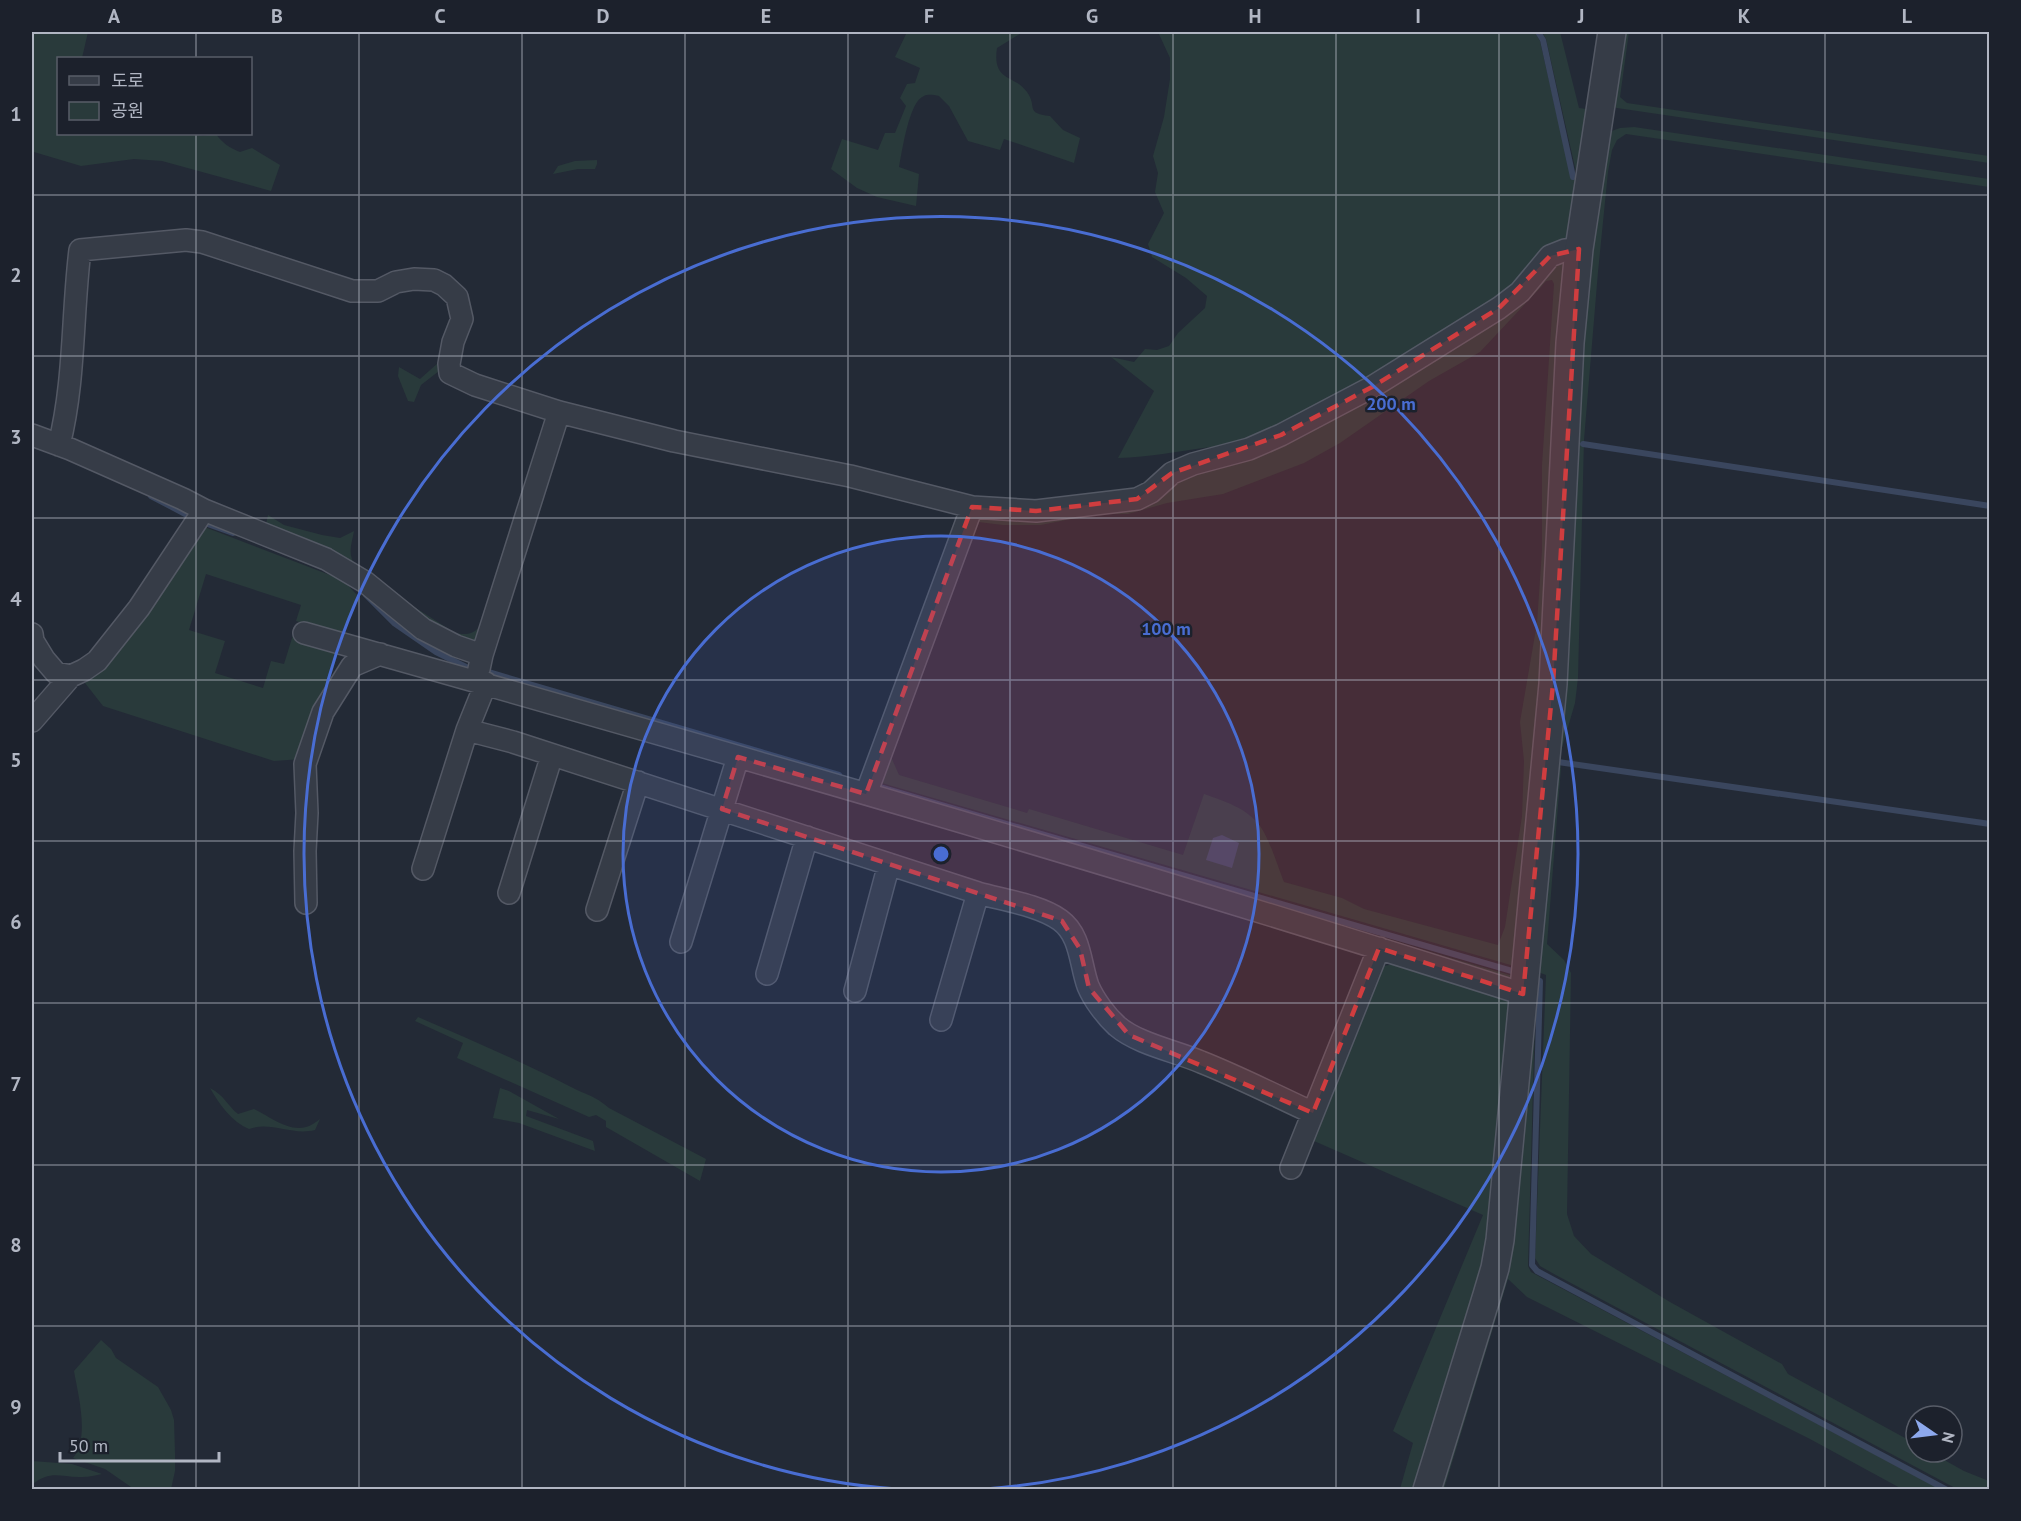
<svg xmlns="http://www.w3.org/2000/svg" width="2021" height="1521" font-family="'PT Sans','Noto Sans KR',sans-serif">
	<rect width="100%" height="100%" fill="#232a36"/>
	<path fill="#293a3b" d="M 32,32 L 88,32 L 82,58 L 58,58 L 58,134 L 195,134 L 203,136 L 216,134 C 222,143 230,148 240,152 L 252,148 L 280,165 L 271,191 L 162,161 L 134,159 L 81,166 L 34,152 L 34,117 L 32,116 Z
		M 907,32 L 1023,32 L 997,48 C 992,82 1014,74 1027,92 C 1038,107 1024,113 1050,116 L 1063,130 L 1080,138 L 1074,163 L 1004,139 L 1000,150 L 968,141 L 949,106 L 939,96 C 934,95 928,94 924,96 C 909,101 902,152 899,167 L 919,174 L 916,206 L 877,197 L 857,188 L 831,169 L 842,139 L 878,150 L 885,133 L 895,133 L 906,106 L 900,98 L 907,84 L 915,83 L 920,68 L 895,57 Z
		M 1158,32 L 1535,32 L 1540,41 L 1571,177 L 1577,176 L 1546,39 L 1542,32 L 1560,32 L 1579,108 L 1586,109 L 1598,32 L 1607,32 L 1576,240 L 1517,288 L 1369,382 L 1219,453 L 1211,447 C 1180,451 1149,457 1118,458 L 1154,391 L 1111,357 L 1134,362 L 1145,349 L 1157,350 L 1169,346 L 1178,333 L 1205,308 L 1207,296 L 1186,278 L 1152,257 L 1148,244 L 1164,213 L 1155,192 L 1158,173 L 1153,156 L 1164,117 L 1170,79 L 1170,58 Z
		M 1620,32 L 1629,32 L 1620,97 L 1627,103 L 1989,156 L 1989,163 L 1617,108 L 1610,106 Z
		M 1634,127 L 1989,179 L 1989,187 L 1626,134 L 1617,140 L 1612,150 L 1608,172 L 1598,272 L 1584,440 L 1578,678 L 1575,703 L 1559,758 L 1561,768 L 1547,944 L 1564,960 L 1571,973 L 1567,1214 L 1574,1236 L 1591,1254 L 1670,1302 L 1782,1364 L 1788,1374 L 1916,1444 L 1916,1452 L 1930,1452 L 1964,1471 L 1989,1481 L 1989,1489 L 1957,1489 L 1554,1274 L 1540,1266 L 1535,1258 L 1546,975 L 1535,971 L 1554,761 L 1566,696 L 1574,445 L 1589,272 L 1609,132 L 1620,128 Z
		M 597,160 L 597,164 L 595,169 L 578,169 L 553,174 L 558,166 L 575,161 Z
		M 1571,254 L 1518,989 L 1192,883 L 1513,976 L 1514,966 L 875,781 L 887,748 L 899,775 L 1027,813 L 1029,809 L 1183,855 L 1204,794 C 1224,801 1247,808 1260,826 C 1269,838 1278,867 1284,882 L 1342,898 L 1364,909 L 1498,945 L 1505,927 L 1522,816 L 1524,761 L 1520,722 L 1537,623 L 1542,550 L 1542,465 L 1554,284 L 1552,280 L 1546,281 L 1541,287 L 1480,352 L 1429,381 L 1340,443 L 1304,463 L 1223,494 L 1167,503 L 1128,514 L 1096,514 L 1041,525 L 1003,525 L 970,521 L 974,515 L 1165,485 L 1288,436 L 1553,260 Z
		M 438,363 L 439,371 L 421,385 L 414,402 L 408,401 L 398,376 L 399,367 L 420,379 Z
		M 204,500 L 266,524 L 268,515 L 284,525 L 322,535 L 340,538 L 354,531 C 352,543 347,554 355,565 L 394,594 L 455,633 C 467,635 473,635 481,625 L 479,645 L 459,644 L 368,580 Z
		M 202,526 L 343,580 L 357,595 L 343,636 L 296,621 L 301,605 L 206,574 L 189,630 L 225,641 L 215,673 L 263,688 L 271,661 L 284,664 L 293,635 L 339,650 L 322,706 L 302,759 L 274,761 L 103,706 L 85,683 L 124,645 Z
		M 1395,964 L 1494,993 L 1507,1000 L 1512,1011 L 1491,1254 L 1420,1489 L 1400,1489 L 1413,1443 L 1393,1431 L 1483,1215 L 1314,1141 L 1374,976 L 1383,966 Z
		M 1536,984 L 1528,1266 L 1531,1272 L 1940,1489 L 1902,1489 L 1810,1439 L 1527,1297 L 1508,1279 L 1444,1489 L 1434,1490 L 1503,1271 Z
		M 418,1017 C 469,1039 520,1061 569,1086 C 586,1095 594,1095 609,1108 L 706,1159 L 700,1181 L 606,1127 L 606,1121 L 596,1115 L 589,1117 L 457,1058 L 463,1043 L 415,1021 Z
		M 210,1088 C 225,1096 227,1105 238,1114 L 254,1109 C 269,1116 288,1132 306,1127 C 311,1126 316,1122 320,1119 L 315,1130 C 292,1136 271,1121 249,1129 C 232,1122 219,1104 210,1088 Z
		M 500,1088 L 509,1091 L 559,1119 L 527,1110 L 526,1116 L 593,1141 L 595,1151 L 519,1123 L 493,1118 Z
		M 101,1340 L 111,1349 L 116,1358 L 158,1387 L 171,1410 L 174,1420 L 175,1453 L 175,1471 L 171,1489 L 134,1489 L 105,1469 L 73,1458 C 90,1437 78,1395 74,1371 Z
		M 32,1461 L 72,1464 L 102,1474 C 96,1475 89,1477 82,1477 C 61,1478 51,1469 32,1485 Z"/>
	<path fill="#3a465e" d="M 1222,835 L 1239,843 L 1232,868 L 1206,860 L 1213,838 Z"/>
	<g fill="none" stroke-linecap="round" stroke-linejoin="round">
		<path stroke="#3a465e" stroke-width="6" d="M 1538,32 L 1543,40 L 1573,177
			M 1583,444 L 1990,506
			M 151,496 L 189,516
			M 202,522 L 233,533
			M 366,595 L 394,623 L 436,652 L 468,668
			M 488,672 L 839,775
			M 1558,762 L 1990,824
			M 876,786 L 1512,971
			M 1535,978 L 1540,981 L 1532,1265 L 1537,1271 L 1947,1490"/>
		<defs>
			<path id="minor" d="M 32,435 L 70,449 L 183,499 L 204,510 L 326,559 L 365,582 L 423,629 L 456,646 L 482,655
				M 59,445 C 75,382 72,315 80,250 L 186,240 L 202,242 L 352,291 L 378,291 L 396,282 L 414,279 L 434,280 L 444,285 L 457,297 L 462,319 L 453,342 L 449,364 L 450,373 L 475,385 L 559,412 L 674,441 L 850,476 L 972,507 L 1036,511 L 1137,499 L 1151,492 L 1172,473 L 1193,464 L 1249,449 L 1281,435 L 1372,387 L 1499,308 L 1520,292 L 1550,256 L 1565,250 L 1579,249
				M 304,633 C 712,748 1119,865 1523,994
				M 32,634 L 33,641 L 44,659 L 56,673 L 71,676 L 84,670 L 97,661 L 139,608 L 204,510
				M 479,669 L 482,655 L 559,412
				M 32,721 L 71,676
				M 467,730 L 513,742 L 978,893 C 1003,900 1039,905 1060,920 C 1081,935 1080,964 1088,986 C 1094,1000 1106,1016 1117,1026 C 1138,1044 1175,1051 1201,1062 C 1239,1077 1276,1096 1313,1113
				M 866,794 L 972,507
				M 423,869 L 467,730 L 486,683
				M 509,893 L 552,755
				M 306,903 L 305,851 L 307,813 L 305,764 L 323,712 L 352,666 L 380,654
				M 597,910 L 638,782
				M 681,942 L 738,757
				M 767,974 L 807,837
				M 855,991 L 889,864
				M 941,1020 L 978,893
				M 1291,1168 L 1379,948"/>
			<path id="tertiary" d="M 1427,1490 L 1487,1295 L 1495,1268 L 1500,1240 L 1553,684 L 1570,343 L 1579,249 L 1612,32"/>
		</defs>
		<use href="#minor" stroke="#545965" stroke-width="24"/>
		<use href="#tertiary" stroke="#545965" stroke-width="30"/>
		<use href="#minor" stroke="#363c47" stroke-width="21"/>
		<use href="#tertiary" stroke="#363c47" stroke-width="27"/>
	</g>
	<path fill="#d03d3f" fill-opacity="0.2" stroke="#d03d3f" stroke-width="4.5" stroke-dasharray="12 8" stroke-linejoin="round" d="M 1579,249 L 1553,684 L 1523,994 L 1379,948 L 1313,1113 L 1129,1035 L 1089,988 L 1080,949 L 1062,921 L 722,809 L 738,757 L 866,794 L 972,507 L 1036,511 L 1137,499 L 1172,473 L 1281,435 L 1372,387 L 1499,308 L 1550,256 Z"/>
	<path fill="none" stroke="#b1b6c3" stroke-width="1.5" stroke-opacity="0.55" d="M 196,32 L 196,58M 359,32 L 359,1490M 522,32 L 522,1490M 685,32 L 685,1490M 848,32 L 848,1490M 1010,32 L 1010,1490M 1173,32 L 1173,1490M 1336,32 L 1336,1490M 1499,32 L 1499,1490M 1662,32 L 1662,1490M 1825,32 L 1825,1490M 196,134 L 196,1490M 32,195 L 1990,195M 32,356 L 1990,356M 32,518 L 1990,518M 32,680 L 1990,680M 32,841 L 1990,841M 32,1003 L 1990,1003M 32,1165 L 1990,1165M 32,1326 L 1990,1326"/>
	<circle cx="941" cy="854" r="318" fill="#496dd2" fill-opacity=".12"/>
	<g fill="none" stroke="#496dd2" stroke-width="3">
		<circle cx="941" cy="854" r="318"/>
		<path d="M897 1489A637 637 0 1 1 985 1489"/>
	</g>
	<circle cx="941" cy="854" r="9" fill="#496dd2" stroke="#1c212c" stroke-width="3"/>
	<g font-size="18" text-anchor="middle" font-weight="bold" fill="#496dd2" stroke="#1c212c" stroke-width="5" stroke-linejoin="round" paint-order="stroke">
		<text x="1391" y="410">200 m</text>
		<text x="1166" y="635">100 m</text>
	</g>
	<rect width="2021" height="1521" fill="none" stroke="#1c212c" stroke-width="66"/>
	<rect x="57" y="57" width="195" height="78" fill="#1c212c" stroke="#585d68" stroke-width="1.5"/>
	<rect x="69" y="76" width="30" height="9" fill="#363c47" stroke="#585d68" stroke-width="1.5"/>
	<text x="111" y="87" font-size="18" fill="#b1b6c3">도로</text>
	<rect x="69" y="102" width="30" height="18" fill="#293a3b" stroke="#585d68" stroke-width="1.5"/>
	<text x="111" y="117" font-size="18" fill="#b1b6c3">공원</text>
	<g transform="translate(1934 1434) rotate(104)"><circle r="28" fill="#1c212c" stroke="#585d68" stroke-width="1.5"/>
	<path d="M0-4.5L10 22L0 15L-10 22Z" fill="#8da9ed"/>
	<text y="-9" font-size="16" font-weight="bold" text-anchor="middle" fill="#b1b6c3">N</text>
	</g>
	<path d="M60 1452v9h159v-9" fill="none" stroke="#b1b6c3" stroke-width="3"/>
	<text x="69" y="1452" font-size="18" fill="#b1b6c3" stroke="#1c212c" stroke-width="4.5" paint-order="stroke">50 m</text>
	<rect x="33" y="33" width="1955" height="1455" fill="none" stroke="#b1b6c3" stroke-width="2"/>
	<g font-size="20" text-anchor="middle" font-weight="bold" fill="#b1b6c3">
		<text x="114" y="23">A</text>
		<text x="277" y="23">B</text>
		<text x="440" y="23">C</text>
		<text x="603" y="23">D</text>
		<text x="766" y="23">E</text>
		<text x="929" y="23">F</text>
		<text x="1092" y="23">G</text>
		<text x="1255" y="23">H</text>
		<text x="1418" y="23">I</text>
		<text x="1581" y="23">J</text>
		<text x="1744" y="23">K</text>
		<text x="1907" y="23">L</text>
		<text x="16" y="121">1</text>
		<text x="16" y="282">2</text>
		<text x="16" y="444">3</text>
		<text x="16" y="606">4</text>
		<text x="16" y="767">5</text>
		<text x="16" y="929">6</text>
		<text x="16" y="1091">7</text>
		<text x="16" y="1252">8</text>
		<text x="16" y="1414">9</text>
	</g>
</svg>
